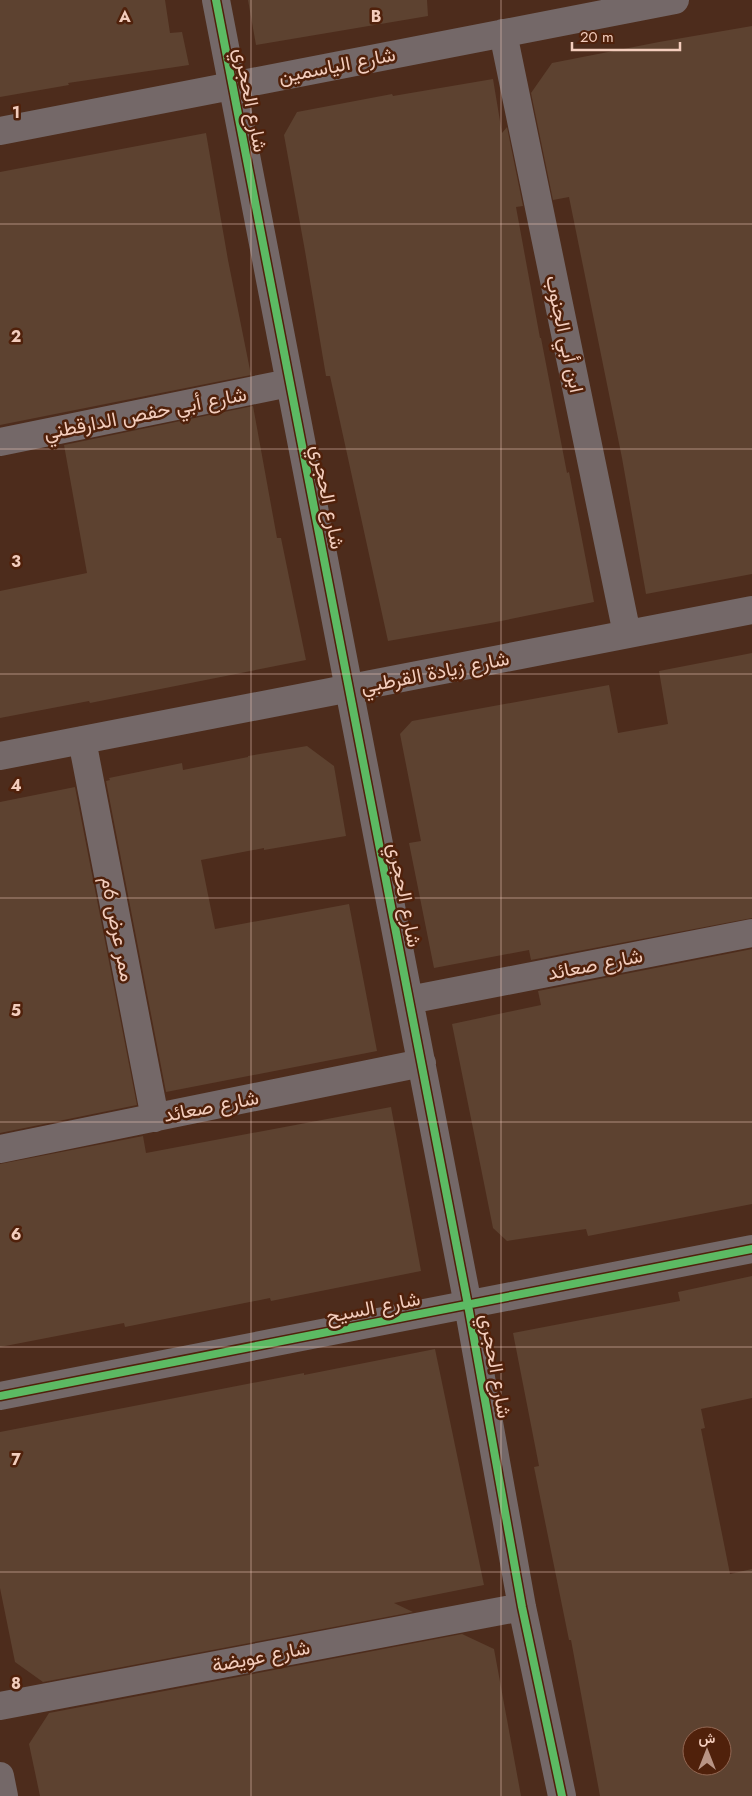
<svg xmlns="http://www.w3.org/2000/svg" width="752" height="1796" font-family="Jost,Vazirmatn,sans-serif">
	<rect width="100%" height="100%" fill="#4d2c1c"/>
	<path fill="#5d4230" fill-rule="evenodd" d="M 0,0 L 165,0 L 170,33 L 182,32 L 189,65 L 68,83 L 69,85 L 0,97 Z
		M 248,0 L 427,0 L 428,16 L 256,45 Z
		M 752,26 L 752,574 L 646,594 L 622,458 L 569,197 L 553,200 L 531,93 L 552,63 L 659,42 Z
		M 493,79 L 502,133 L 507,127 L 523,206 L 516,207 L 540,338 L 541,338 L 567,473 L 569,472 L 594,602 L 491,623 L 388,641 L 330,376 L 326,376 L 305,251 L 284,135 L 297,112 L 392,94 L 393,96 Z
		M 206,133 L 228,260 L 251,375 L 0,425 L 0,172 Z
		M 253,406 L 277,538 L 281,538 L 306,660 L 90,703 L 89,701 L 0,718 L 0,591 L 87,573 L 64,445 Z
		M 752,653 L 752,918 L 531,960 L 529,950 L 434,968 L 409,843 L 421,841 L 400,734 L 412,721 L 609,685 L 618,733 L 668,724 L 659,671 Z
		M 307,746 L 334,766 L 346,836 L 264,850 L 264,848 L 201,860 L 215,929 L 349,904 L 377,1051 L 166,1092 L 106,781 L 110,780 L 109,778 L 182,763 L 183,770 L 248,757 L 248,756 Z
		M 75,787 L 137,1105 L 0,1133 L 0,802 Z
		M 752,949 L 752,1204 L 588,1236 L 586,1229 L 507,1241 L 493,1228 L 452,1024 L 541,1005 L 538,991 Z
		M 391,1107 L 421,1271 L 271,1301 L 270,1298 L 125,1327 L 124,1323 L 0,1347 L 0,1164 L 143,1136 L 146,1153 Z
		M 752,1276 L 752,1398 L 701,1409 L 705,1428 L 701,1429 L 730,1574 L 752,1569 L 752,1796 L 600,1796 L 571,1640 L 569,1640 L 534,1467 L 539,1466 L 513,1333 L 680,1301 L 678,1292 ZM 692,1736 L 722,1736 L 722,1766 L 692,1766 Z
		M 435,1349 L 484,1585 L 394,1603 L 413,1612 L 43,1682 L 15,1662 L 0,1588 L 0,1432 L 304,1373 L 304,1375 Z
		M 462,1634 L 494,1649 L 521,1796 L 40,1796 L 29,1744 L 49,1713 Z"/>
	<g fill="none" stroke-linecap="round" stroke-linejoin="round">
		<path stroke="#746868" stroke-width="28" d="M 216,0 L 468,1305 L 522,1607 L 562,1796
			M 503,33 L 627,634
			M 0,131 L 675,0
			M 0,442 L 289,383
			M 82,740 L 155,1118
			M 0,756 L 752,610
			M 409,1000 L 752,933
			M 0,1149 L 422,1063
			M 0,1396 L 752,1249
			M 0,1706 L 522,1607
			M 0,1776 L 4,1796"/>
		<defs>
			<path id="cycleway" d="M 216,0 L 468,1305 L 522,1607 L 562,1796
				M 0,1396 L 752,1249"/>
		</defs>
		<use href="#cycleway" stroke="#50210b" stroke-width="11"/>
		<use href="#cycleway" stroke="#5cba63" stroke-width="8"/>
	</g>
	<path fill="none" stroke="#f3cdbd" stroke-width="1" stroke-opacity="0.55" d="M 251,0 L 251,1796M 501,0 L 501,1796M 0,224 L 752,224M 0,449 L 752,449M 0,674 L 752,674M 0,898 L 752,898M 0,1122 L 752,1122M 0,1347 L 752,1347M 0,1572 L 752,1572"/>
	<g text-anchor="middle" stroke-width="5" stroke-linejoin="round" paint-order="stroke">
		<g font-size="20" fill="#f3cdbd" stroke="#50210b">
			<text transform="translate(337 65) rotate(-11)" y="7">شارع الياسمين</text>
			<text transform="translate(251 100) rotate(79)" y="7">شارع الحجري</text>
			<text transform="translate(565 334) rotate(78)" y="7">ابن أبي الجنوب</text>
			<text transform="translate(145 413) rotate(-11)" y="7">شارع أبي حفص الدارقطني</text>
			<text transform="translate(328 497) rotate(79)" y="7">شارع الحجري</text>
			<text transform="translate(435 672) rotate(-11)" y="7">شارع زيادة القرطبي</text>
			<text transform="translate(405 895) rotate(79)" y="7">شارع الحجري</text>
			<text transform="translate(118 929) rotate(79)" y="7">ممر عرض 6م</text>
			<text transform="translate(595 964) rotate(-11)" y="7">شارع صعائد</text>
			<text transform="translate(211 1106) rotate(-11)" y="7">شارع صعائد</text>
			<text transform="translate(373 1307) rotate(-11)" y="7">شارع السيح</text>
			<text transform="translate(496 1366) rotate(80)" y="7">شارع الحجري</text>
			<text transform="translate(261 1656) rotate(-11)" y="7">شارع عويضة</text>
		</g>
	</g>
	<g font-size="16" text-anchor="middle" font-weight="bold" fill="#f3cdbd" stroke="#50210b" stroke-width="5" stroke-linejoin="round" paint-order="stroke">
		<text x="125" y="22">A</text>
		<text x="376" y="22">B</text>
		<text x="16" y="118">1</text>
		<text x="16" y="342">2</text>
		<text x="16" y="567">3</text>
		<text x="16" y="791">4</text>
		<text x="16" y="1016">5</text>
		<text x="16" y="1240">6</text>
		<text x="16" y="1465">7</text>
		<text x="16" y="1689">8</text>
	</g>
	<g transform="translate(707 1751)"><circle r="24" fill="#50210b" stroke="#916652"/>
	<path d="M0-4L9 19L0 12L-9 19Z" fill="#b99585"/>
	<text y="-8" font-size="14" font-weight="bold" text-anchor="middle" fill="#f3cdbd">ش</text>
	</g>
	<path d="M572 42v8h108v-8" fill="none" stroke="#f3cdbd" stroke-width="2.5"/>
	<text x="580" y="42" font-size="15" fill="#f3cdbd" stroke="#50210b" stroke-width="4" paint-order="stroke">20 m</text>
</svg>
